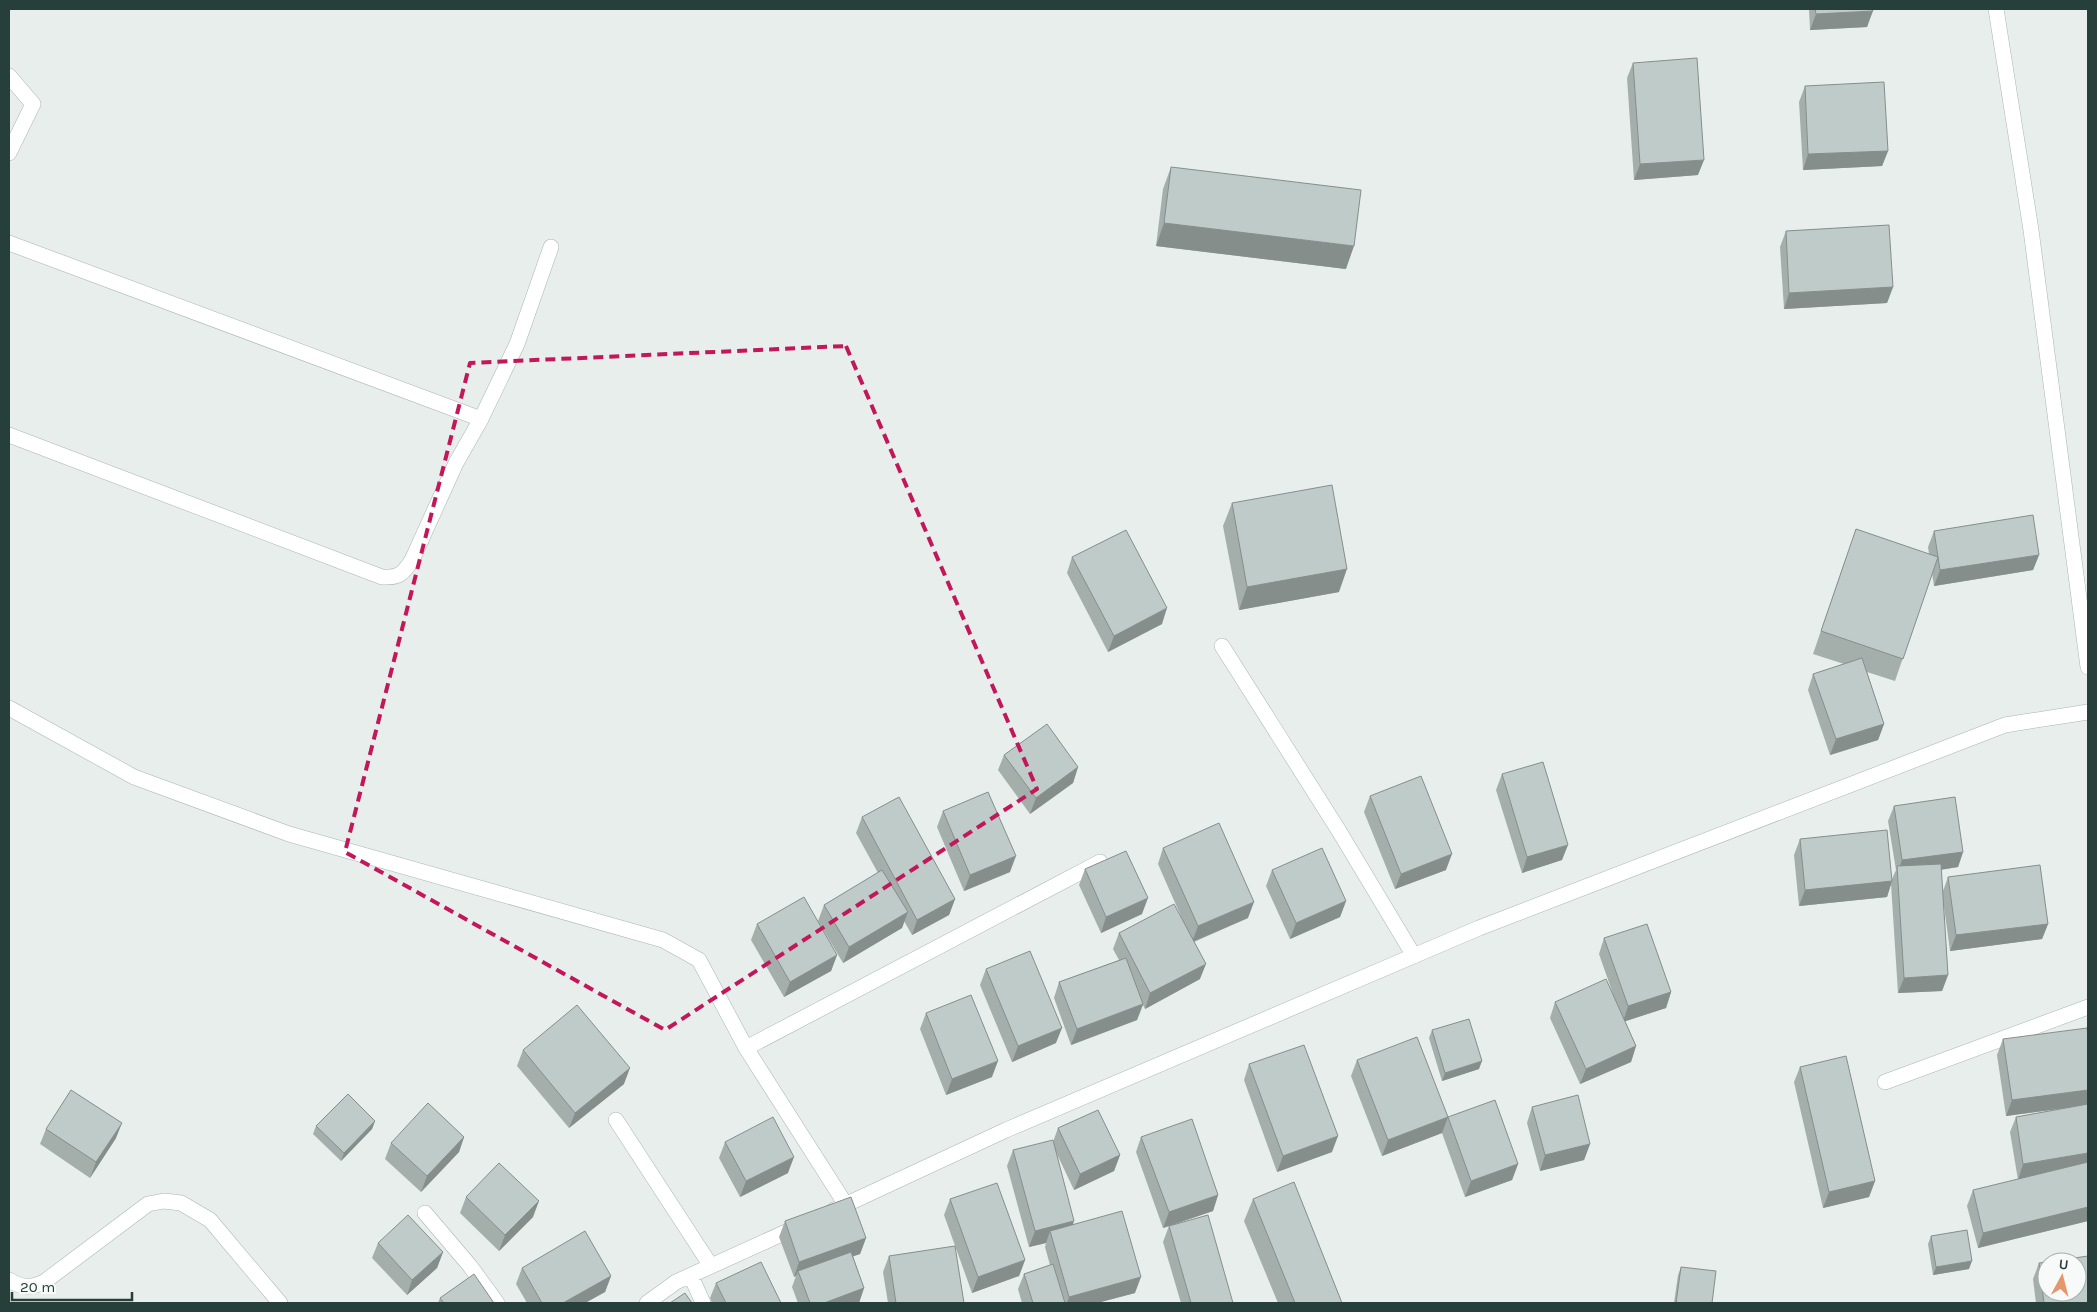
<svg xmlns="http://www.w3.org/2000/svg" width="2097" height="1312" font-family="Karla,sans-serif">
	<rect width="100%" height="100%" fill="#e7eeeb"/>
	<g fill="none" stroke-linecap="round" stroke-linejoin="round">
		<defs>
			<path id="minor" d="M 1996,9 L 2031,230 L 2088,667
				M 9,76 L 33,104 L 9,153
				M 9,243 L 481,419
				M 9,435 L 382,577 C 399,578 403,574 412,560 L 456,463 L 481,419 L 517,344 L 551,247
				M 1222,646 L 1339,831 L 1414,956
				M 9,708 L 134,777 L 289,834 L 663,940 L 699,960 L 746,1048 L 846,1205
				M 746,1048 L 1100,862
				M 1885,1082 L 2088,1007
				M 616,1120 L 711,1266
				M 834,1210 L 1006,1130 L 1479,928 L 2005,725 L 2088,712
				M 425,1213 L 470,1266 L 497,1303
				M 691,1276 L 703,1303
				M 9,1280 C 22,1288 31,1288 44,1282 L 148,1204 L 164,1201 L 181,1203 L 210,1220 L 280,1303
				M 647,1303 L 676,1282 L 797,1227"/>
		</defs>
		<use href="#minor" stroke="#aab6b3" stroke-width="16"/>
		<use href="#minor" stroke="#fff" stroke-width="15"/>
	</g>
	<path fill="#a4afac" d="M 1809,9 L 1872,9 L 1867,27 L 1810,30 Z
		M 1633,63 L 1698,175 L 1634,180 L 1627,78 Z
		M 1805,86 L 1888,151 L 1882,166 L 1803,170 L 1799,102 Z
		M 1171,167 L 1346,269 L 1156,246 L 1163,189 Z
		M 1786,231 L 1893,287 L 1887,303 L 1784,309 L 1780,247 Z
		M 1232,503 L 1339,592 L 1239,610 L 1223,526 Z
		M 1934,531 L 2039,555 L 2033,570 L 1934,586 L 1932,573 L 1895,681 L 1867,672 L 1884,724 L 1878,740 L 1830,755 L 1808,690 L 1813,674 L 1844,664 L 1813,654 L 1848,552 L 1929,554 L 1928,547 Z
		M 1072,557 L 1162,624 L 1108,652 L 1067,573 Z
		M 1004,755 L 1078,767 L 1073,783 L 1030,814 L 998,770 Z
		M 1502,774 L 1562,860 L 1522,873 L 1496,790 Z
		M 1370,796 L 1446,870 L 1395,889 L 1364,812 Z
		M 1894,806 L 1963,852 L 1958,867 L 1941,870 L 1943,891 L 1948,877 L 2048,924 L 2042,939 L 1950,951 L 1943,899 L 1948,975 L 1942,991 L 1898,993 L 1891,884 L 1887,897 L 1799,906 L 1794,855 L 1800,839 L 1892,879 L 1896,870 L 1888,821 Z
		M 943,811 L 1010,872 L 964,891 L 937,827 Z
		M 862,817 L 955,899 L 949,915 L 912,935 L 904,921 L 902,928 L 843,963 L 818,921 L 824,905 L 878,873 L 856,833 Z
		M 1163,848 L 1248,918 L 1194,942 L 1200,979 L 1145,1009 L 1143,1005 L 1137,1020 L 1071,1045 L 1054,998 L 1059,982 L 1119,960 L 1113,949 L 1119,933 L 1183,921 L 1158,864 Z
		M 1085,869 L 1142,914 L 1101,933 L 1079,885 Z
		M 1272,870 L 1346,901 L 1340,917 L 1290,939 L 1266,886 Z
		M 757,924 L 837,955 L 831,971 L 784,997 L 751,940 Z
		M 1604,938 L 1671,992 L 1666,1008 L 1625,1021 L 1636,1046 L 1631,1062 L 1580,1084 L 1550,1018 L 1555,1002 L 1613,994 L 1599,954 Z
		M 986,969 L 1056,1043 L 1012,1062 L 980,985 Z
		M 926,1013 L 992,1077 L 946,1095 L 920,1029 Z
		M 1432,1030 L 1479,1069 L 1442,1081 L 1429,1038 Z
		M 2088,1036 L 2088,1221 L 1978,1248 L 1967,1206 L 1973,1190 L 2018,1180 L 2010,1132 L 2016,1117 L 2075,1107 L 2006,1116 L 1997,1055 L 2003,1039 Z
		M 523,1050 L 624,1084 L 569,1128 L 517,1066 Z
		M 1357,1060 L 1448,1117 L 1518,1164 L 1512,1180 L 1465,1197 L 1442,1133 L 1382,1156 L 1351,1076 Z
		M 1249,1064 L 1332,1152 L 1277,1172 L 1244,1080 Z
		M 1800,1067 L 1875,1181 L 1869,1197 L 1823,1208 L 1794,1082 Z
		M 1532,1107 L 1590,1144 L 1584,1160 L 1540,1171 L 1527,1123 Z
		M 375,1121 L 372,1129 L 341,1161 L 313,1134 L 316,1126 Z
		M 1058,1128 L 1120,1155 L 1114,1171 L 1074,1190 L 1055,1150 L 1073,1225 L 1135,1293 L 1097,1303 L 1022,1303 L 1018,1289 L 1024,1274 L 1050,1265 L 1045,1247 L 1046,1243 L 1029,1247 L 1007,1166 L 1013,1150 L 1053,1142 Z
		M 46,1129 L 116,1138 L 90,1178 L 40,1144 Z
		M 464,1137 L 459,1152 L 421,1192 L 385,1159 L 391,1143 Z
		M 1141,1137 L 1218,1195 L 1213,1211 L 1163,1228 L 1136,1152 Z
		M 725,1142 L 788,1173 L 740,1197 L 719,1158 Z
		M 466,1197 L 533,1217 L 499,1251 L 460,1213 Z
		M 950,1199 L 1025,1260 L 1019,1276 L 972,1293 L 944,1215 Z
		M 1253,1199 L 1342,1303 L 1278,1303 L 1244,1221 Z
		M 785,1221 L 866,1238 L 860,1254 L 853,1256 L 864,1288 L 859,1303 L 798,1303 L 792,1287 L 796,1276 L 794,1277 L 779,1237 Z
		M 1169,1226 L 1233,1303 L 1181,1303 L 1163,1242 Z
		M 1931,1236 L 1969,1269 L 1933,1275 L 1928,1244 Z
		M 378,1243 L 443,1252 L 437,1268 L 407,1295 L 372,1258 Z
		M 889,1256 L 964,1303 L 888,1303 L 883,1272 Z
		M 2039,1263 L 2088,1303 L 2036,1303 L 2033,1279 Z
		M 1681,1267 L 1712,1303 L 1674,1303 L 1678,1275 Z
		M 522,1268 L 611,1276 L 605,1292 L 585,1303 L 527,1303 L 516,1284 Z
		M 716,1283 L 781,1303 L 712,1303 L 710,1298 Z
		M 440,1298 L 444,1303 L 438,1303 Z"/>
	<path fill="#868e8c" d="M 1873,11 L 1867,27 L 1810,30 L 1816,14 Z
		M 1888,151 L 1882,166 L 1803,170 L 1808,154 Z
		M 1704,160 L 1698,175 L 1634,180 L 1640,164 Z
		M 1164,223 L 1354,246 L 1346,269 L 1156,246 Z
		M 1893,287 L 1887,303 L 1784,309 L 1789,293 Z
		M 2039,555 L 2033,570 L 1934,586 L 1940,570 Z
		M 1347,569 L 1339,592 L 1239,610 L 1247,587 Z
		M 1167,608 L 1162,624 L 1108,652 L 1114,636 Z
		M 1884,724 L 1878,740 L 1830,755 L 1836,739 Z
		M 1078,767 L 1073,783 L 1030,814 L 1036,798 Z
		M 1568,845 L 1562,860 L 1522,873 L 1527,857 Z
		M 1963,852 L 1958,867 L 1898,876 L 1897,874 L 1902,860 Z
		M 1452,854 L 1446,870 L 1395,889 L 1401,874 Z
		M 1016,856 L 1010,872 L 964,891 L 970,875 Z
		M 1892,881 L 1887,897 L 1799,906 L 1805,890 Z
		M 1148,898 L 1142,914 L 1101,933 L 1106,917 Z
		M 955,899 L 949,915 L 912,935 L 917,920 Z
		M 1346,901 L 1340,917 L 1290,939 L 1296,923 Z
		M 1254,902 L 1248,918 L 1192,942 L 1198,926 Z
		M 908,912 L 902,928 L 843,963 L 849,947 Z
		M 2048,924 L 2042,939 L 1950,951 L 1956,935 Z
		M 837,955 L 831,971 L 784,997 L 790,982 Z
		M 1206,964 L 1200,979 L 1145,1009 L 1150,993 Z
		M 1948,975 L 1942,991 L 1898,993 L 1904,978 Z
		M 1671,992 L 1666,1008 L 1623,1022 L 1628,1006 Z
		M 1143,1004 L 1137,1020 L 1071,1045 L 1077,1029 Z
		M 1062,1028 L 1056,1043 L 1012,1062 L 1018,1046 Z
		M 1636,1046 L 1631,1062 L 1580,1084 L 1586,1069 Z
		M 998,1061 L 992,1077 L 946,1095 L 952,1079 Z
		M 1482,1061 L 1479,1069 L 1442,1081 L 1445,1073 Z
		M 630,1068 L 624,1084 L 569,1128 L 575,1113 Z
		M 2088,1090 L 2088,1105 L 2006,1116 L 2012,1100 Z
		M 1448,1117 L 1442,1133 L 1382,1156 L 1388,1140 Z
		M 375,1121 L 372,1129 L 341,1161 L 344,1153 Z
		M 122,1123 L 116,1138 L 90,1178 L 96,1162 Z
		M 1338,1136 L 1332,1152 L 1277,1172 L 1283,1156 Z
		M 464,1137 L 459,1152 L 421,1192 L 427,1176 Z
		M 1590,1144 L 1584,1160 L 1540,1171 L 1545,1155 Z
		M 2088,1153 L 2088,1168 L 2018,1180 L 2023,1164 Z
		M 1120,1155 L 1114,1171 L 1074,1190 L 1080,1174 Z
		M 794,1157 L 788,1173 L 740,1197 L 746,1181 Z
		M 1518,1164 L 1512,1180 L 1465,1197 L 1471,1181 Z
		M 1875,1181 L 1869,1197 L 1823,1208 L 1829,1192 Z
		M 1218,1195 L 1213,1211 L 1163,1228 L 1169,1212 Z
		M 539,1201 L 533,1217 L 499,1251 L 505,1235 Z
		M 2088,1207 L 2088,1221 L 1978,1248 L 1983,1233 Z
		M 1074,1221 L 1069,1237 L 1050,1231 L 1046,1243 L 1029,1247 L 1035,1231 Z
		M 866,1238 L 860,1254 L 799,1275 L 798,1271 L 796,1276 L 794,1277 L 799,1262 Z
		M 443,1252 L 437,1268 L 407,1295 L 412,1280 Z
		M 1025,1260 L 1019,1276 L 972,1293 L 978,1277 Z
		M 1972,1261 L 1969,1269 L 1933,1275 L 1936,1267 Z
		M 611,1276 L 605,1292 L 585,1303 L 563,1303 Z
		M 1141,1277 L 1135,1293 L 1097,1303 L 1067,1303 L 1069,1297 Z
		M 864,1288 L 859,1303 L 824,1303 Z"/>
	<path fill="#bfcbc8" stroke="#868e8c" fill-rule="evenodd" d="M 1815,9 L 1872,9 L 1873,11 L 1816,14 Z
		M 1697,58 L 1704,160 L 1640,164 L 1633,63 Z
		M 1884,82 L 1888,151 L 1808,154 L 1805,86 Z
		M 1171,167 L 1361,190 L 1354,246 L 1164,223 Z
		M 1889,225 L 1893,287 L 1789,293 L 1786,231 Z
		M 1332,485 L 1347,569 L 1247,587 L 1232,503 Z
		M 2033,515 L 2039,555 L 1940,570 L 1934,531 Z
		M 1856,529 L 1938,557 L 1903,659 L 1821,631 Z
		M 1126,530 L 1167,608 L 1114,636 L 1072,557 Z
		M 1862,658 L 1884,724 L 1836,739 L 1813,674 Z
		M 1047,724 L 1078,767 L 1036,798 L 1004,755 Z
		M 1543,762 L 1568,845 L 1527,857 L 1502,774 Z
		M 1421,776 L 1452,854 L 1401,874 L 1370,796 Z
		M 988,792 L 1016,856 L 970,875 L 943,811 Z
		M 899,797 L 955,899 L 917,920 L 862,817 Z
		M 1955,797 L 1963,852 L 1902,860 L 1894,806 Z
		M 1219,823 L 1254,902 L 1198,926 L 1163,848 Z
		M 1887,830 L 1892,881 L 1805,890 L 1800,839 Z
		M 1322,848 L 1346,901 L 1296,923 L 1272,870 Z
		M 1126,851 L 1148,898 L 1106,917 L 1085,869 Z
		M 1941,864 L 1948,975 L 1904,978 L 1897,866 Z
		M 2040,865 L 2048,924 L 1956,935 L 1948,877 Z
		M 882,870 L 908,912 L 849,947 L 824,905 Z
		M 804,897 L 837,955 L 790,982 L 757,924 Z
		M 1174,904 L 1206,964 L 1150,993 L 1119,933 Z
		M 1647,924 L 1671,992 L 1628,1006 L 1604,938 Z
		M 1030,951 L 1062,1028 L 1018,1046 L 986,969 Z
		M 1126,958 L 1143,1004 L 1077,1029 L 1059,982 Z
		M 1606,979 L 1636,1046 L 1586,1069 L 1555,1002 Z
		M 971,995 L 998,1061 L 952,1079 L 926,1013 Z
		M 577,1005 L 630,1068 L 575,1113 L 523,1050 Z
		M 1469,1019 L 1482,1061 L 1445,1073 L 1432,1030 Z
		M 2087,1028 L 2088,1036 L 2088,1090 L 2012,1100 L 2003,1039 Z
		M 1417,1037 L 1448,1117 L 1388,1140 L 1357,1060 Z
		M 1304,1045 L 1338,1136 L 1283,1156 L 1249,1064 Z
		M 1846,1056 L 1875,1181 L 1829,1192 L 1800,1067 Z
		M 71,1090 L 122,1123 L 96,1162 L 46,1129 Z
		M 348,1094 L 375,1121 L 344,1153 L 316,1126 Z
		M 1578,1095 L 1590,1144 L 1545,1155 L 1532,1107 Z
		M 1495,1100 L 1518,1164 L 1471,1181 L 1448,1117 Z
		M 428,1103 L 464,1137 L 427,1176 L 391,1143 Z
		M 2088,1104 L 2088,1153 L 2023,1164 L 2016,1117 Z
		M 1098,1110 L 1120,1155 L 1080,1174 L 1058,1128 Z
		M 773,1117 L 794,1157 L 746,1181 L 725,1142 Z
		M 1192,1119 L 1218,1195 L 1169,1212 L 1141,1137 Z
		M 1053,1140 L 1074,1221 L 1035,1231 L 1013,1150 Z
		M 2088,1162 L 2088,1207 L 1983,1233 L 1973,1190 Z
		M 499,1163 L 539,1201 L 505,1235 L 466,1197 Z
		M 1294,1182 L 1342,1303 L 1295,1303 L 1253,1199 Z
		M 997,1183 L 1025,1260 L 978,1277 L 950,1199 Z
		M 851,1197 L 866,1238 L 799,1262 L 785,1221 Z
		M 1122,1211 L 1141,1277 L 1069,1297 L 1050,1231 Z
		M 408,1215 L 443,1252 L 412,1280 L 378,1243 Z
		M 1208,1215 L 1233,1303 L 1191,1303 L 1169,1226 Z
		M 1967,1230 L 1972,1261 L 1936,1267 L 1931,1236 Z
		M 585,1231 L 611,1276 L 563,1303 L 542,1303 L 522,1268 Z
		M 955,1246 L 964,1303 L 896,1303 L 889,1256 Z
		M 851,1252 L 864,1288 L 824,1303 L 810,1303 L 798,1271 Z
		M 2088,1256 L 2088,1303 L 2044,1303 L 2039,1263 ZM 2047,1262 L 2077,1262 L 2077,1292 L 2047,1292 Z
		M 761,1262 L 781,1303 L 726,1303 L 716,1283 Z
		M 1053,1264 L 1065,1303 L 1033,1303 L 1024,1274 Z
		M 1681,1267 L 1716,1271 L 1712,1303 L 1676,1303 Z
		M 474,1274 L 494,1303 L 444,1303 L 440,1298 Z
		M 685,1293 L 692,1303 L 670,1303 Z"/>
	<path fill="none" stroke="#c2185b" stroke-width="4" stroke-dasharray="10 6" stroke-linejoin="round" d="M 846,346 L 1037,789 L 665,1030 L 345,852 L 470,363 Z"/>
	<rect width="2097" height="1312" fill="none" stroke="#273f3b" stroke-width="20"/>
	<g transform="translate(2062 1277) rotate(7)"><circle r="24" fill="#f7faf9" stroke="#a4afad"/>
	<path d="M0-4L9 19L0 12L-9 19Z" fill="#e4986e"/>
	<text y="-8" font-size="14" font-weight="bold" text-anchor="middle" fill="#273f3b">U</text>
	</g>
	<path d="M12 1292v8h120v-8" fill="none" stroke="#273f3b" stroke-width="2.5"/>
	<text x="20" y="1292" font-size="15" fill="#273f3b" stroke="#f7faf9" stroke-width="4" paint-order="stroke">20 m</text>
</svg>
